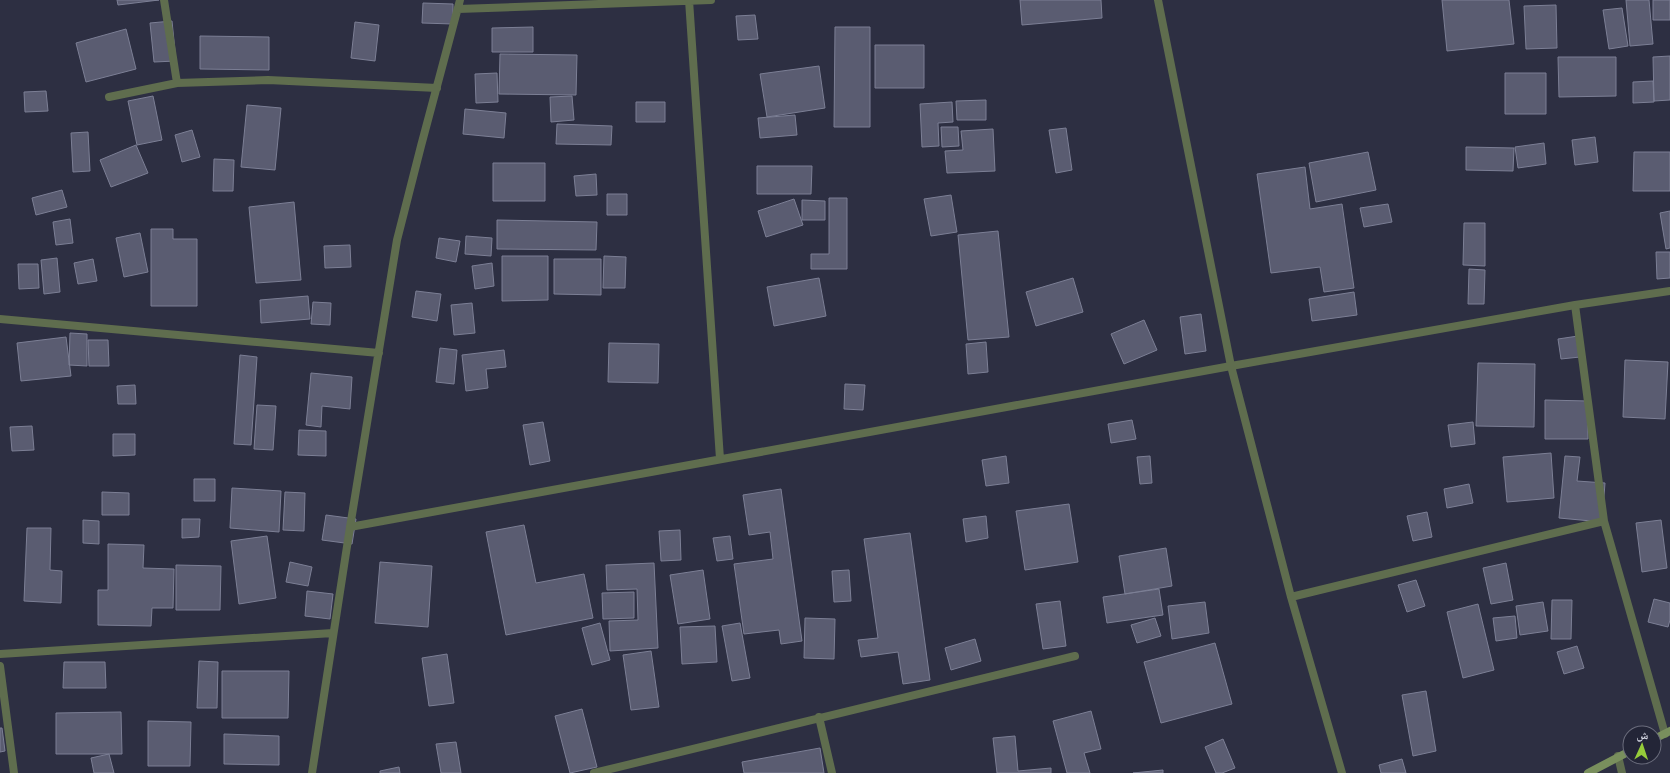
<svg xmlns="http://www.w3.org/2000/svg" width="1670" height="773" font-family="Roboto,'Noto Naskh Arabic',sans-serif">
	<rect width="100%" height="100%" fill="#2d2f42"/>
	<path fill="#5a5c71" stroke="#7c7f95" d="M 117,0 L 159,0 L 118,5 Z
		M 1020,0 L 1101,0 L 1102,18 L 1022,25 Z
		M 1442,0 L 1509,0 L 1514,44 L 1447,51 Z
		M 1626,0 L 1649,0 L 1653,44 L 1630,46 Z
		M 1653,0 L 1670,0 L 1670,20 L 1653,20 Z
		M 423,3 L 453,4 L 453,24 L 422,23 Z
		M 1556,5 L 1557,48 L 1526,49 L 1524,6 Z
		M 1622,8 L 1628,46 L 1609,49 L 1603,10 Z
		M 755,15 L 758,39 L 738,40 L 736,16 Z
		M 172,21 L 176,61 L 154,62 L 150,23 Z
		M 355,22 L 379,25 L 375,61 L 351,58 Z
		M 533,27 L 533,52 L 492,52 L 492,28 Z
		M 835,27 L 870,27 L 870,127 L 834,127 Z
		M 126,29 L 136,69 L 86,82 L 76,43 Z
		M 200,36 L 269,37 L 269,70 L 200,69 Z
		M 875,45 L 924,45 L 924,88 L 875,88 Z
		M 500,54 L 577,55 L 576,95 L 499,94 Z
		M 1670,56 L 1670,100 L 1654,101 L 1653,57 Z
		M 1558,57 L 1616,57 L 1616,96 L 1559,97 Z
		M 819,66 L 825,108 L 767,117 L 760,74 Z
		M 497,73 L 498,102 L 476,103 L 475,74 Z
		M 1505,73 L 1546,73 L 1546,114 L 1505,114 Z
		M 1653,81 L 1654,102 L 1633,103 L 1633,82 Z
		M 46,91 L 48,111 L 25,112 L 24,92 Z
		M 153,96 L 162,140 L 137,145 L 128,101 Z
		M 572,96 L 574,120 L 551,122 L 550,97 Z
		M 986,100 L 986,120 L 957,120 L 956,101 Z
		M 636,102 L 665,102 L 665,122 L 636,122 Z
		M 952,102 L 953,122 L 938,123 L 939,146 L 922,147 L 920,104 Z
		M 247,105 L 281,108 L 275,170 L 241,167 Z
		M 465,109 L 506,113 L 504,138 L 463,134 Z
		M 795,115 L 797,135 L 760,138 L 758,118 Z
		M 557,124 L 612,126 L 611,145 L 556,144 Z
		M 941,127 L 958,127 L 959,146 L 942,147 Z
		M 1066,128 L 1072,170 L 1056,173 L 1049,130 Z
		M 993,129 L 995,171 L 947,173 L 945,151 L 963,150 L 961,131 Z
		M 192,130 L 200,157 L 182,162 L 175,135 Z
		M 88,132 L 90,171 L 73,172 L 71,133 Z
		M 1595,137 L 1598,162 L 1575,165 L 1572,140 Z
		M 1544,143 L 1546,164 L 1518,168 L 1515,147 Z
		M 136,145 L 148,173 L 111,187 L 100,160 Z
		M 1466,147 L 1514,148 L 1513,171 L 1466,170 Z
		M 1368,152 L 1376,190 L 1316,202 L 1309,163 Z
		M 1634,152 L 1670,152 L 1670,191 L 1633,191 Z
		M 214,159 L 234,160 L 233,191 L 213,191 Z
		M 493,163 L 545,163 L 545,201 L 493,201 Z
		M 757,166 L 812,166 L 811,194 L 757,194 Z
		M 1305,167 L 1310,209 L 1342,204 L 1354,288 L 1324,292 L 1320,267 L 1271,273 L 1257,174 Z
		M 596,174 L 597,195 L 576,196 L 574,176 Z
		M 62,190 L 67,207 L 36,215 L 32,198 Z
		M 607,194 L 627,194 L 627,215 L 607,215 Z
		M 951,195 L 957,232 L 931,236 L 924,199 Z
		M 829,198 L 847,198 L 847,269 L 811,269 L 811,254 L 829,254 Z
		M 794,199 L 803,225 L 766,237 L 758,211 Z
		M 802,200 L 825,201 L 825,220 L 802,220 Z
		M 294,202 L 301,280 L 256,283 L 249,207 Z
		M 1388,204 L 1392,222 L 1364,227 L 1360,208 Z
		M 1670,211 L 1670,248 L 1666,249 L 1660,213 Z
		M 70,219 L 73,243 L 56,245 L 53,222 Z
		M 497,220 L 597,222 L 596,250 L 497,249 Z
		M 1464,223 L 1485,223 L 1485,266 L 1463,265 Z
		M 151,229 L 173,229 L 173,239 L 197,239 L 197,306 L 151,306 Z
		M 998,231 L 1009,337 L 968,340 L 958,235 Z
		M 140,233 L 148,272 L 124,277 L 116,238 Z
		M 466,236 L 492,238 L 491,256 L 465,254 Z
		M 439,238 L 460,241 L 456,262 L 436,258 Z
		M 350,245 L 351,267 L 325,268 L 324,246 Z
		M 1656,252 L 1670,252 L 1670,278 L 1657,279 Z
		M 502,256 L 548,256 L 548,300 L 502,301 Z
		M 604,256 L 626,257 L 625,288 L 603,288 Z
		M 57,258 L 60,292 L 44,294 L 41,260 Z
		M 93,259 L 97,281 L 78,284 L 74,263 Z
		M 554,259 L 601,259 L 601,295 L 554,294 Z
		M 492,263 L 494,286 L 475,289 L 472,266 Z
		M 18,264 L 38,264 L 39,288 L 19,289 Z
		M 1469,269 L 1485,270 L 1484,304 L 1468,304 Z
		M 819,278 L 826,316 L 774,326 L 767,287 Z
		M 1073,278 L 1083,312 L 1036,326 L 1026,292 Z
		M 416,291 L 441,294 L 437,321 L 412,317 Z
		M 1354,292 L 1357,315 L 1312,321 L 1309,299 Z
		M 308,296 L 310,319 L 261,323 L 260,300 Z
		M 313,302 L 331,303 L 330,325 L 311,324 Z
		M 472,303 L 475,333 L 454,335 L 451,305 Z
		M 1201,314 L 1206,351 L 1185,354 L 1180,317 Z
		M 1144,320 L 1157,350 L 1124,364 L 1111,334 Z
		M 70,333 L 87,334 L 87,366 L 69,365 Z
		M 1578,336 L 1580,357 L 1561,359 L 1558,339 Z
		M 66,337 L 71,376 L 21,381 L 17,343 Z
		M 88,340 L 108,340 L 109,366 L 89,366 Z
		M 986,342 L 988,372 L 968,374 L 966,344 Z
		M 609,343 L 659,344 L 658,383 L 608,382 Z
		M 440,348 L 457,350 L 454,384 L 436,382 Z
		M 504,350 L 506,367 L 486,369 L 488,388 L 466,391 L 462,355 Z
		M 240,355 L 257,357 L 251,445 L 234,444 Z
		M 1625,360 L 1668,362 L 1665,419 L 1623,417 Z
		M 1478,363 L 1535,364 L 1534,427 L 1476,426 Z
		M 311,373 L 352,377 L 350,409 L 322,406 L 321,427 L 306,425 Z
		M 845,384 L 865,385 L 863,410 L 844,409 Z
		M 135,385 L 136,404 L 118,404 L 117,386 Z
		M 1545,400 L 1588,401 L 1588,439 L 1545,439 Z
		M 257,405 L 276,406 L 273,450 L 254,449 Z
		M 1132,420 L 1136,439 L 1111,443 L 1108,424 Z
		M 543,422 L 550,461 L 530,465 L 523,425 Z
		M 1473,422 L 1475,444 L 1451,447 L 1448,425 Z
		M 32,426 L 34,450 L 12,451 L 10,427 Z
		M 299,430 L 326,431 L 326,456 L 298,455 Z
		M 113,434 L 135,434 L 135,455 L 113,456 Z
		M 1551,453 L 1554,498 L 1507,502 L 1503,457 Z
		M 1006,456 L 1009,483 L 986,486 L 982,460 Z
		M 1150,456 L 1152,483 L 1140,484 L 1137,457 Z
		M 1565,456 L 1580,457 L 1577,481 L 1605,483 L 1602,522 L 1559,518 Z
		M 194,479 L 215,479 L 215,501 L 194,501 Z
		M 1469,484 L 1473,503 L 1447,508 L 1444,489 Z
		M 232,488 L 281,491 L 279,532 L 230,528 Z
		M 781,489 L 802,641 L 781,644 L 779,630 L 744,634 L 734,564 L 773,559 L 770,532 L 749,535 L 743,495 Z
		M 102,492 L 129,493 L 129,515 L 102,515 Z
		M 285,492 L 305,493 L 304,531 L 283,530 Z
		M 1069,504 L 1078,562 L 1025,570 L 1016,511 Z
		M 1427,512 L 1432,537 L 1413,541 L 1407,516 Z
		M 326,515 L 356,519 L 352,544 L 322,540 Z
		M 986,516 L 988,538 L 966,542 L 963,519 Z
		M 182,519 L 200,519 L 199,537 L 182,538 Z
		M 83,520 L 99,521 L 99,544 L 83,543 Z
		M 1661,520 L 1667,568 L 1642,572 L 1636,523 Z
		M 524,525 L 536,583 L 584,574 L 593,618 L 506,635 L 486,532 Z
		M 27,528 L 51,528 L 50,570 L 62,571 L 61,603 L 24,601 Z
		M 680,530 L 681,560 L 661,561 L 659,531 Z
		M 910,533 L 930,680 L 903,684 L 898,652 L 861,657 L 858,640 L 878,638 L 864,539 Z
		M 267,536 L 276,598 L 239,604 L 231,541 Z
		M 730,536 L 733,559 L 717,561 L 713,538 Z
		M 108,544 L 144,545 L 143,568 L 174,569 L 173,608 L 152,608 L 151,626 L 98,625 L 98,590 L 108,590 Z
		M 1166,548 L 1172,586 L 1125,594 L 1119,556 Z
		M 290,562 L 312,567 L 308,586 L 286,582 Z
		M 380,562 L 432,566 L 428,627 L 375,623 Z
		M 654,563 L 658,648 L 610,651 L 609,621 L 638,620 L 637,589 L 607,590 L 606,565 Z
		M 1506,563 L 1513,600 L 1491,604 L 1483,568 Z
		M 176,565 L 221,566 L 220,610 L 176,610 Z
		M 703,570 L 710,619 L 678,624 L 670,575 Z
		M 849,570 L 851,601 L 834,602 L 832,571 Z
		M 1416,580 L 1425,606 L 1407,612 L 1398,585 Z
		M 1159,589 L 1163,615 L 1107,623 L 1103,597 Z
		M 307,591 L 333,594 L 330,619 L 305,616 Z
		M 634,592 L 634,618 L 603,619 L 602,593 Z
		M 1654,599 L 1670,603 L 1670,620 L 1668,627 L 1648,622 Z
		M 1552,600 L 1572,600 L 1571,639 L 1551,639 Z
		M 1060,601 L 1066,646 L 1043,649 L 1036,604 Z
		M 1205,602 L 1209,633 L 1172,639 L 1168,606 Z
		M 1543,602 L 1548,631 L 1520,635 L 1516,606 Z
		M 1478,604 L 1494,670 L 1463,678 L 1447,612 Z
		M 1515,616 L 1517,638 L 1496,641 L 1493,618 Z
		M 805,618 L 835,619 L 834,659 L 804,658 Z
		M 1155,618 L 1161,636 L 1137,643 L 1131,625 Z
		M 600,623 L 610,660 L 592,665 L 582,628 Z
		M 740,623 L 750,678 L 732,681 L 722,626 Z
		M 715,626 L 717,662 L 682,664 L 680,627 Z
		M 975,639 L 981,661 L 951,670 L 945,648 Z
		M 1215,643 L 1232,704 L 1161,723 L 1144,662 Z
		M 1577,646 L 1584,668 L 1564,674 L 1557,652 Z
		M 651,651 L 659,707 L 631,710 L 623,655 Z
		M 447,654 L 454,703 L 429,706 L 422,658 Z
		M 199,661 L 218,662 L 217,708 L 197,708 Z
		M 64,662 L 105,662 L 106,688 L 63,688 Z
		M 222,671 L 289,671 L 288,718 L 222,718 Z
		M 1426,691 L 1436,751 L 1413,756 L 1402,695 Z
		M 582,709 L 597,767 L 570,773 L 555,716 Z
		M 1091,711 L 1101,749 L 1084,753 L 1090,773 L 1067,773 L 1053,721 Z
		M 121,712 L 122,754 L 56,754 L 56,713 Z
		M 148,721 L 191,722 L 190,766 L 148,766 Z
		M 0,728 L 2,728 L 5,751 L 0,752 Z
		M 224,734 L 279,736 L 279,765 L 224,764 Z
		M 1015,736 L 1018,771 L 1051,768 L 1051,773 L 997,773 L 993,738 Z
		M 1223,739 L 1235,768 L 1222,773 L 1216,773 L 1205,747 Z
		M 456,742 L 461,773 L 441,773 L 436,744 Z
		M 820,748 L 824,773 L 744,773 L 742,762 Z
		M 109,754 L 114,773 L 94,773 L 91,758 Z
		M 1402,759 L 1406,773 L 1381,773 L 1379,765 Z
		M 399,767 L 400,773 L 380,773 L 380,771 Z
		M 1163,770 L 1163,773 L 1133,773 Z"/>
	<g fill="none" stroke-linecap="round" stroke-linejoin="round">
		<path stroke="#5f6d4e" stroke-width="8" d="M 164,0 L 177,83
			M 689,0 L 720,459
			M 1158,0 L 1231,366 L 1291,597 L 1342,773
			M 458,9 L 711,0
			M 109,97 L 177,83 L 268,80 L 437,88
			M 1575,305 L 1604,521 L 1665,734
			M 0,319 L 379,353
			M 350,527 L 1231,366 L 1575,305 L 1670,291
			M 1291,597 L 1604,521
			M 0,654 L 333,633
			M 0,666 L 14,773
			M 819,717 L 832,773
			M 1618,756 L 1622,773
			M 312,773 L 350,527 L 397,240 L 421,146 L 460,0
			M 594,773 L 1075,656"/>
		<path stroke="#798f5d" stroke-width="8" d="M 1654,739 L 1670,731
			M 1588,773 L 1630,751"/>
	</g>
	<g transform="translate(1642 745) rotate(3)"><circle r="19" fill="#232537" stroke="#6a6c7c"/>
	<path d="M0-3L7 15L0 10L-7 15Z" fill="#96cc3a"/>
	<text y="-6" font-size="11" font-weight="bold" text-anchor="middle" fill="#d5d7e3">ش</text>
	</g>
</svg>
